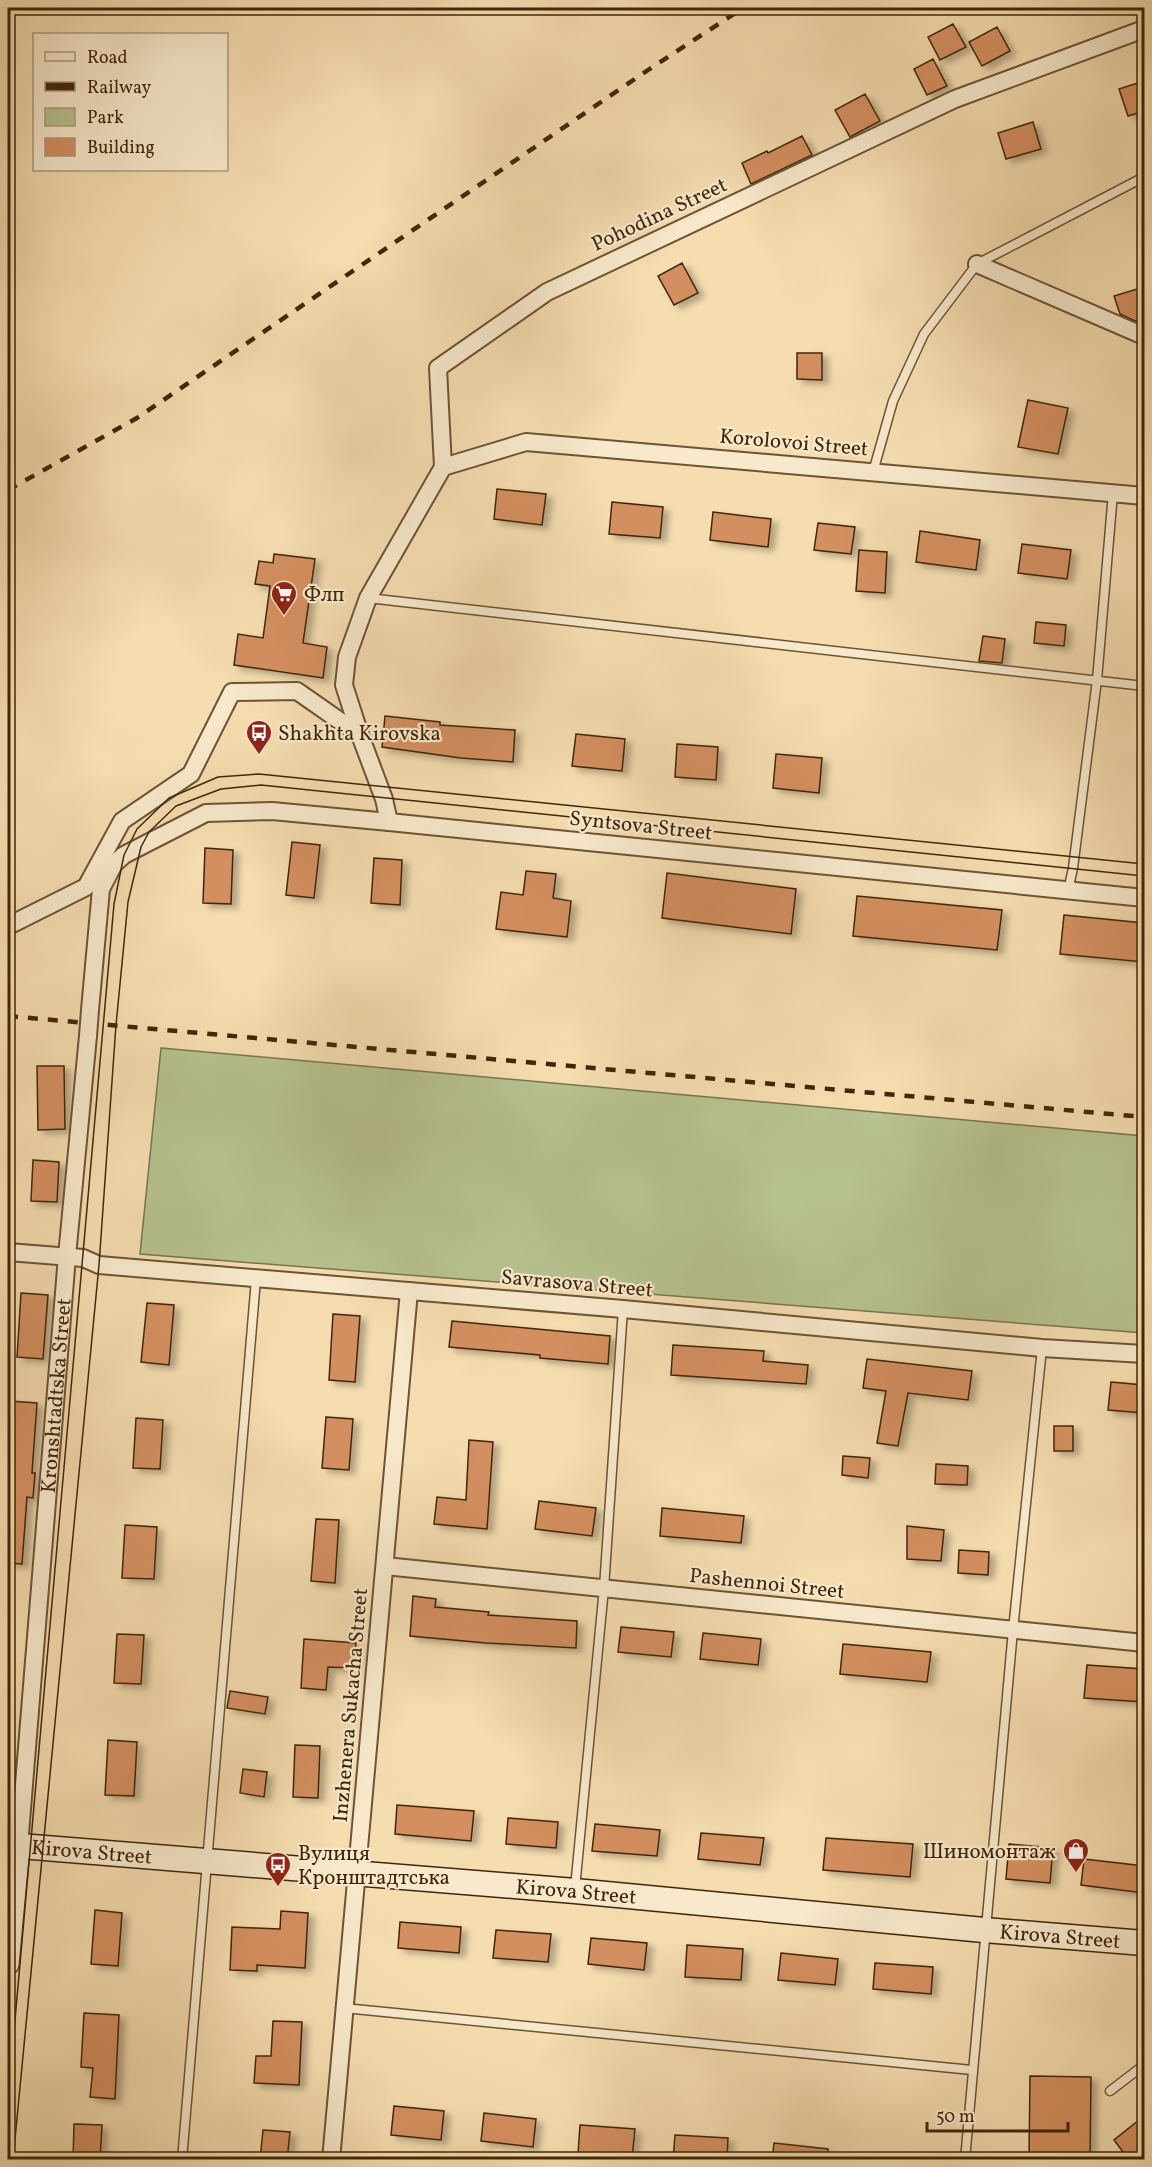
<svg xmlns="http://www.w3.org/2000/svg" width="1152" height="2167" font-family="Vollkorn,serif">
	<defs>
		<filter id="shadow"><feDropShadow dx="6" dy="4" stdDeviation="3" flood-color="#0004"/></filter>
	</defs>
	<rect width="100%" height="100%" fill="#f5ddb0"/>
	<filter id="stains"><feTurbulence type="fractalNoise" baseFrequency=".00333" numOctaves="4"/><feColorMatrix values="0 0 0 0 .2 0 0 0 0 .09 0 0 0 0 .02 0 0 0 .5 -.17"/></filter>
	<radialGradient id="worn" r=".72"><stop offset=".6" stop-color="#630" stop-opacity="0"/><stop offset="1" stop-color="#630" stop-opacity=".3"/></radialGradient>
	<path fill="#b6c290" stroke="#7b744d" stroke-width="1.5" d="M 161,1048 L 1144,1136 L 1144,1333 L 140,1254 Z"/>
	<path fill="#d48f61" stroke="#40260a" stroke-width="1.5" filter="url(#shadow)" d="M 953,24 L 966,47 L 940,60 L 928,37 Z
		M 997,27 L 1010,51 L 982,66 L 969,42 Z
		M 933,59 L 947,86 L 927,95 L 914,69 Z
		M 1144,81 L 1144,111 L 1128,116 L 1119,89 Z
		M 865,94 L 880,121 L 850,137 L 835,110 Z
		M 1033,122 L 1041,149 L 1006,159 L 998,133 Z
		M 802,136 L 812,155 L 751,184 L 742,163 L 767,151 L 768,153 Z
		M 682,263 L 698,293 L 674,305 L 658,276 Z
		M 1144,287 L 1144,318 L 1135,321 L 1120,314 L 1114,296 Z
		M 797,353 L 822,353 L 822,380 L 797,379 Z
		M 1028,400 L 1068,408 L 1058,454 L 1018,447 Z
		M 497,489 L 546,494 L 542,525 L 494,519 Z
		M 612,502 L 663,507 L 660,538 L 609,534 Z
		M 713,512 L 771,519 L 768,547 L 710,540 Z
		M 818,523 L 855,527 L 851,554 L 814,550 Z
		M 920,531 L 980,540 L 976,570 L 916,562 Z
		M 1022,544 L 1071,550 L 1067,579 L 1018,573 Z
		M 859,550 L 887,552 L 885,593 L 856,591 Z
		M 274,554 L 315,559 L 303,643 L 327,647 L 323,678 L 234,665 L 238,634 L 263,638 L 270,586 L 255,584 L 259,561 L 273,563 Z
		M 1036,622 L 1066,625 L 1064,646 L 1034,643 Z
		M 983,636 L 1005,639 L 1002,663 L 979,661 Z
		M 385,716 L 440,722 L 440,725 L 515,730 L 513,762 L 461,758 L 382,747 Z
		M 576,734 L 625,739 L 622,771 L 572,766 Z
		M 677,744 L 718,747 L 716,780 L 675,777 Z
		M 776,754 L 822,758 L 819,793 L 773,788 Z
		M 292,842 L 320,845 L 314,898 L 286,895 Z
		M 205,848 L 233,850 L 231,904 L 203,903 Z
		M 374,858 L 402,860 L 400,905 L 371,903 Z
		M 526,871 L 556,874 L 553,898 L 571,901 L 567,937 L 496,929 L 501,892 L 523,895 Z
		M 667,873 L 796,889 L 791,934 L 662,918 Z
		M 857,896 L 1002,910 L 997,950 L 853,936 Z
		M 1064,915 L 1144,923 L 1144,962 L 1060,954 Z
		M 37,1066 L 64,1066 L 65,1129 L 38,1130 Z
		M 33,1160 L 59,1162 L 57,1202 L 31,1201 Z
		M 21,1293 L 48,1295 L 43,1359 L 17,1357 Z
		M 147,1303 L 174,1305 L 169,1365 L 141,1362 Z
		M 333,1314 L 360,1316 L 355,1382 L 329,1380 Z
		M 452,1321 L 610,1336 L 608,1364 L 540,1358 L 540,1355 L 449,1347 Z
		M 673,1345 L 764,1351 L 763,1361 L 808,1365 L 806,1384 L 671,1375 Z
		M 867,1359 L 972,1371 L 968,1400 L 908,1393 L 898,1446 L 877,1443 L 886,1391 L 863,1388 Z
		M 1111,1382 L 1144,1385 L 1144,1413 L 1108,1410 Z
		M 10,1401 L 37,1403 L 32,1473 L 35,1473 L 33,1498 L 27,1497 L 22,1564 L 8,1563 L 8,1490 L 10,1456 L 8,1456 L 8,1432 Z
		M 326,1417 L 353,1419 L 349,1470 L 322,1468 Z
		M 136,1418 L 163,1420 L 160,1469 L 133,1468 Z
		M 1054,1426 L 1073,1426 L 1073,1451 L 1054,1451 Z
		M 469,1440 L 493,1442 L 487,1529 L 434,1524 L 437,1497 L 466,1500 Z
		M 843,1456 L 870,1458 L 868,1478 L 842,1475 Z
		M 936,1464 L 968,1466 L 967,1485 L 935,1484 Z
		M 539,1501 L 596,1508 L 592,1536 L 535,1529 Z
		M 662,1508 L 744,1516 L 741,1543 L 660,1536 Z
		M 316,1519 L 339,1520 L 335,1583 L 311,1581 Z
		M 125,1525 L 157,1527 L 154,1579 L 122,1578 Z
		M 907,1526 L 944,1530 L 941,1561 L 907,1559 Z
		M 959,1550 L 989,1552 L 988,1575 L 958,1573 Z
		M 413,1596 L 436,1599 L 435,1607 L 489,1612 L 488,1615 L 577,1621 L 576,1648 L 486,1643 L 410,1636 Z
		M 621,1627 L 674,1632 L 671,1657 L 618,1652 Z
		M 703,1633 L 761,1639 L 758,1665 L 700,1659 Z
		M 117,1634 L 144,1635 L 141,1684 L 114,1683 Z
		M 304,1639 L 356,1643 L 354,1668 L 328,1667 L 326,1690 L 301,1688 Z
		M 843,1644 L 931,1652 L 927,1682 L 840,1674 Z
		M 1087,1665 L 1144,1669 L 1144,1702 L 1084,1698 Z
		M 230,1691 L 268,1697 L 265,1714 L 227,1708 Z
		M 108,1740 L 137,1742 L 134,1796 L 105,1795 Z
		M 295,1745 L 320,1746 L 318,1798 L 293,1797 Z
		M 243,1769 L 267,1772 L 264,1797 L 240,1793 Z
		M 397,1805 L 474,1811 L 471,1841 L 395,1834 Z
		M 508,1818 L 558,1822 L 556,1848 L 506,1844 Z
		M 595,1824 L 660,1830 L 657,1856 L 592,1851 Z
		M 701,1833 L 764,1838 L 760,1865 L 698,1859 Z
		M 826,1838 L 913,1844 L 910,1877 L 823,1870 Z
		M 1009,1844 L 1053,1848 L 1050,1883 L 1006,1879 Z
		M 1084,1859 L 1144,1866 L 1144,1893 L 1081,1885 Z
		M 95,1910 L 122,1913 L 118,1966 L 91,1964 Z
		M 281,1911 L 308,1913 L 305,1968 L 257,1965 L 257,1971 L 230,1970 L 232,1927 L 280,1929 Z
		M 400,1922 L 461,1927 L 459,1953 L 398,1948 Z
		M 496,1930 L 551,1934 L 548,1962 L 493,1958 Z
		M 591,1938 L 647,1943 L 644,1970 L 588,1964 Z
		M 687,1945 L 743,1949 L 741,1980 L 685,1977 Z
		M 781,1953 L 838,1959 L 835,1985 L 778,1980 Z
		M 875,1963 L 933,1967 L 931,1994 L 873,1989 Z
		M 84,2013 L 119,2015 L 115,2099 L 90,2097 L 93,2068 L 81,2067 Z
		M 273,2021 L 302,2022 L 299,2085 L 254,2083 L 256,2056 L 271,2056 Z
		M 1030,2076 L 1091,2077 L 1090,2160 L 1029,2160 Z
		M 394,2106 L 444,2111 L 441,2140 L 391,2135 Z
		M 484,2113 L 536,2119 L 533,2147 L 481,2141 Z
		M 1144,2116 L 1144,2160 L 1129,2160 L 1114,2140 Z
		M 74,2124 L 102,2125 L 100,2160 L 73,2160 Z
		M 580,2125 L 635,2129 L 632,2158 L 578,2154 Z
		M 263,2130 L 290,2132 L 287,2160 L 260,2160 Z
		M 675,2135 L 728,2138 L 727,2160 L 673,2160 Z
		M 774,2143 L 828,2149 L 827,2160 L 772,2160 Z"/>
	<g fill="none" stroke-linecap="round" stroke-linejoin="round">
		<defs>
			<path id="service" d="M 873,472 L 893,401 L 924,334 L 977,264 L 1144,177
				M 368,598 L 1144,686
				M 1068,891 L 1073,868 L 1097,680 L 1113,493
				M 575,1888 L 604,1588 L 623,1309
				M 344,2008 L 972,2070
				M 1110,2091 L 1144,2065
				M 182,2160 L 256,1279
				M 965,2160 L 1013,1630 L 1042,1348"/>
			<g id="minor">
				<path d="M 977,264 L 1144,336"/>
				<path d="M 443,467 L 526,442 L 1144,496"/>
				<path d="M 360,735 L 344,685 L 347,657 L 368,598 L 443,467 L 438,368 L 547,292 L 955,99 L 1144,29"/>
				<path d="M 8,926 L 86,887 L 122,821 L 191,774 L 232,692 L 297,691 L 360,735 L 384,799 L 389,822"/>
				<path d="M 90,1010 L 101,889 L 114,864 L 124,855 L 206,813 L 272,811 L 389,822 L 1144,898"/>
				<path d="M 8,1252 L 83,1258 L 99,1265 L 623,1309 L 1042,1348 L 1144,1354"/>
				<path d="M 385,1566 L 1144,1643"/>
				<path id="s1" d="M 19,1846 L 67,1256 L 88,1036"/>
				<path d="M 331,2160 L 409,1291"/>
			</g>
			<path id="tertiary" d="M 8,1964 L 19,1846"/>
			<g id="secondary">
				<path id="s2" d="M 8,1845 L 575,1891 L 984,1930 L 1144,1943"/>
			</g>
		</defs>
		<use href="#service" stroke="#6d5434" stroke-width="11"/>
		<use href="#minor" stroke="#6d5434" stroke-width="20"/>
		<use href="#tertiary" stroke="#6d5434" stroke-width="24"/>
		<use href="#secondary" stroke="#40260a" stroke-width="27"/>
		<use href="#service" stroke="#f8e9cc" stroke-width="8"/>
		<use href="#minor" stroke="#f8e9cc" stroke-width="16"/>
		<use href="#tertiary" stroke="#f8e9cc" stroke-width="21"/>
		<use href="#secondary" stroke="#f8e9cc" stroke-width="24"/>
		<path stroke="#40260a" stroke-width="1.5" d="M 8,2099 L 114,904 L 124,855 L 137,829 L 169,798 L 218,777 L 259,774 L 1144,864
			M 13,2160 L 99,1265 L 116,1025 L 128,902 L 141,847 L 149,832 L 176,806 L 221,789 L 261,785 L 1144,876"/>
		<path stroke="#40260a" stroke-width="4.5" stroke-dasharray="10 10" stroke-linecap="butt" d="M 8,490 L 137,418 L 648,70 L 743,8
			M 8,1016 L 1144,1117"/>
		<defs>
			<path id="minor-bridge" d="M 88,1036 L 90,1010"/>
		</defs>
		<use href="#minor-bridge" stroke="#6d5434" stroke-width="20" stroke-linecap="butt"/>
		<use href="#minor-bridge" stroke="#f8e9cc" stroke-width="16"/>
	</g>
	<defs>
		<symbol id="supermarket-pin" viewBox="-11 -11 22 30"><path d="M0 17L-7.5 6A9.5 9.5 0 1 1 7.5 6Z" fill="#8f2418" stroke="#f8e9cc"/><path d="M-6-5.5h2.5l.6 2H6L4.5 2H-2.5L-4.4-4H-6ZM-1.5 3.2a1.3 1.3 0 1 0 .1 0ZM3 3.2a1.3 1.3 0 1 0 .1 0Z" fill="#fff"/></symbol>
		<symbol id="bus-pin" viewBox="-11 -11 22 30"><path d="M0 17L-7.5 6A9.5 9.5 0 1 1 7.5 6Z" fill="#8f2418" stroke="#f8e9cc"/><path d="M-5-6H5V4H4V6H2V4H-2V6H-4V4H-5ZM-3.5-4V0h7V-4ZM-3.5 1.2v1.5H-2V1.2ZM2 1.2v1.5H3.5V1.2Z" fill="#fff"/></symbol>
		<symbol id="shop-pin" viewBox="-11 -11 22 30"><path d="M0 17L-7.5 6A9.5 9.5 0 1 1 7.5 6Z" fill="#8f2418" stroke="#f8e9cc"/><path d="M-5-2.5h2.3a2.7 3.5 0 0 1 5.4 0H5L5.5 6h-11ZM-1.5-2.5h3a1.5 2.3 0 0 0-3 0Z" fill="#fff"/></symbol>
	</defs>
	<g fill-rule="evenodd">
		<use href="#supermarket-pin" x="269" y="579" width="30" height="40"/>
		<use href="#bus-pin" x="244" y="718" width="30" height="40"/>
		<use href="#shop-pin" x="1061" y="1836" width="30" height="40"/>
		<use href="#bus-pin" x="263" y="1850" width="30" height="40"/>
	</g>
	<g text-anchor="middle" stroke-width="4.5" stroke-linejoin="round" paint-order="stroke">
		<g font-size="21" fill="#40260a" stroke="#f8e9cc">
			<text transform="translate(659 214) rotate(-25)" y="7">Pohodina Street</text>
			<text transform="translate(794 442) rotate(5)" y="7">Korolovoi Street</text>
			<text transform="translate(641 825) rotate(6)" y="7">Syntsova Street</text>
			<text transform="translate(577 1283) rotate(5)" y="7">Savrasova Street</text>
			<text dy="7" stroke="none"><textPath href="#s1" startOffset="452">Kronshtadtska Street</textPath></text>
			<text transform="translate(767 1583) rotate(6)" y="7">Pashennoi Street</text>
			<text transform="translate(350 1705) rotate(-85)" y="7">Inzhenera Sukacha Street</text>
			<text dy="7" stroke="none"><textPath href="#s2" startOffset="84">Kirova Street</textPath></text>
			<text dy="7" stroke="none"><textPath href="#s2" startOffset="570">Kirova Street</textPath></text>
			<text dy="7" stroke="none"><textPath href="#s2" startOffset="1056">Kirova Street</textPath></text>
		</g>
		<g font-size="21" fill="#40260a" stroke="#f8e9cc" text-anchor="start">
			<text x="304" y="601">Флп</text>
			<text x="278" y="740">Shakhta Kirovska</text>
			<text x="1056" y="1858" text-anchor="end">Шиномонтаж</text>
			<text x="298" y="1860">Вулиця<tspan x="298" dy="24">Кронштадтська</tspan></text>
		</g>
	</g>
	<rect width="1152" height="2167" fill="none" stroke="#f5ddb0" stroke-width="30"/>
	<rect x="9" y="9" width="1134" height="2149" fill="none" stroke="#40260a" stroke-width="3"/>
	<rect x="15" y="15" width="1122" height="2137" fill="none" stroke="#40260a" stroke-width="1.5"/>
	<rect x="33" y="33" width="195" height="138" fill="#f8e9cc" stroke="#ae9b7e" stroke-width="1.5"/>
	<rect x="45" y="52" width="30" height="9" fill="#f8e9cc" stroke="#ae9b7e" stroke-width="1.5"/>
	<text x="87" y="63" font-size="18" fill="#40260a">Road</text>
	<rect x="45" y="82" width="30" height="9" fill="#40260a" stroke="#ae9b7e" stroke-width="1.5"/>
	<text x="87" y="93" font-size="18" fill="#40260a">Railway</text>
	<rect x="45" y="108" width="30" height="18" fill="#b6c290" stroke="#ae9b7e" stroke-width="1.5"/>
	<text x="87" y="123" font-size="18" fill="#40260a">Park</text>
	<rect x="45" y="138" width="30" height="18" fill="#d48f61" stroke="#ae9b7e" stroke-width="1.5"/>
	<text x="87" y="153" font-size="18" fill="#40260a">Building</text>
	<path d="M927 2122v9h141v-9" fill="none" stroke="#40260a" stroke-width="3"/>
	<text x="936" y="2122" font-size="18" fill="#40260a" stroke="#f8e9cc" stroke-width="4.5" paint-order="stroke">50 m</text>
	<rect width="100%" height="100%" filter="url(#stains)"/>
	<rect width="100%" height="100%" fill="url(#worn)"/>
</svg>
